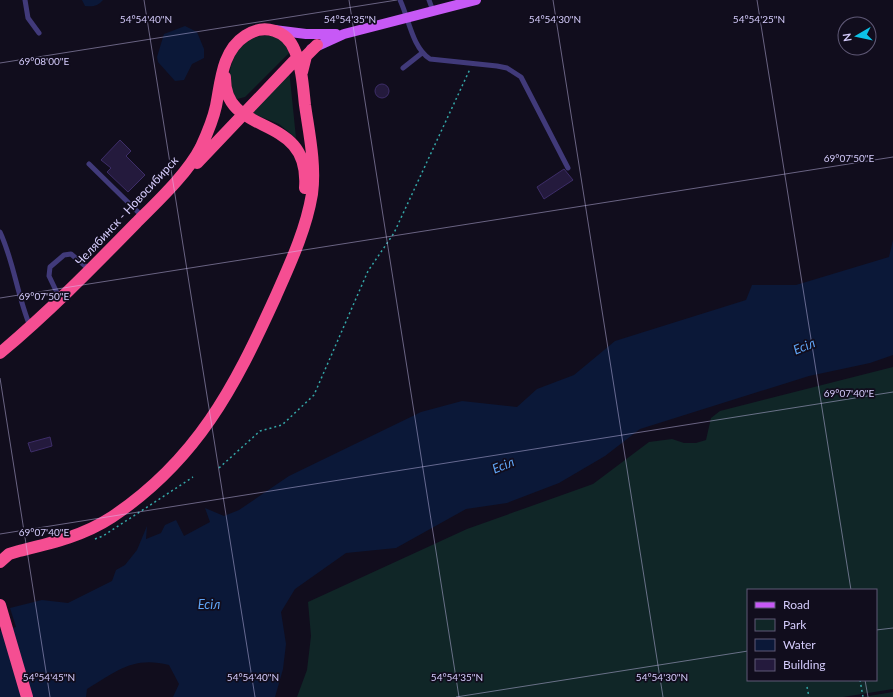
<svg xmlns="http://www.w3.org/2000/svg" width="893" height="697" font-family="Lato,sans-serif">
	<rect width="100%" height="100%" fill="#110d1d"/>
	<path fill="#102627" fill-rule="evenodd" d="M 268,35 L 283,39 L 289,49 L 289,53 L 245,97 L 237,99 L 229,93 C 227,66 236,37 268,35 Z
		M 289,69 L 296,138 L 279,124 L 249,112 Z
		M 893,367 L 893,689 L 843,697 L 297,697 L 307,670 L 311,636 L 308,602 L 467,529 L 593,484 L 649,442 L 672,439 L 684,443 L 696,443 L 706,440 L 711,418 L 720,411 ZM 748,590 L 876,590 L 876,680 L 748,680 Z
		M 893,692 L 893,697 L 863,697 Z"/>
	<path fill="#0b1838" d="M 82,0 L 103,0 C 98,6 93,7 85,6 Z
		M 185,26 L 197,32 L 204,49 L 204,58 L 192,64 L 184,80 L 175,81 L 158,62 L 157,57 L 164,34 Z
		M 893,240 L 893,355 L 870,363 L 809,376 L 640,429 L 605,456 L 559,483 L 507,503 L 466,509 L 396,548 L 346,553 L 295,589 L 281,612 L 286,644 L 283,669 L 275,697 L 173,697 L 179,684 L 169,665 C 133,656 117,671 87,689 L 86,697 L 0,697 L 0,631 L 16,627 L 10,608 L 42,600 L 68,603 L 112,581 L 116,570 L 125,565 L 137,550 L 147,526 L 146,539 L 161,533 L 165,525 L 176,520 L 184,536 L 210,522 L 205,508 L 224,516 L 239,510 L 289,476 L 421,412 L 462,401 L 517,407 L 537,389 L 574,375 L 615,341 L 746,300 L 752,285 L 796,285 L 889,257 Z"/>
	<path fill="#241a3d" stroke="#3d2d68" d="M375 91a7 7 0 1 1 14 0a7 7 0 1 1-14 0Z
		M 120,140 L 131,151 L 126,156 L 145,175 L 128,192 L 107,172 L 111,168 L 101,160 Z
		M 564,169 L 573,180 L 544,199 L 537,187 Z
		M 50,437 L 52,446 L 31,452 L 28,443 Z"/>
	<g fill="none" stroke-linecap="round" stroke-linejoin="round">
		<path stroke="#34a7a8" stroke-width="1.5" stroke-dasharray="2 3" stroke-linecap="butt" d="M 219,468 L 260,431 L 282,425 L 314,395 L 368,271 L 394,233 L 470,69
			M 95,539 L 103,536 L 193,477
			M 860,680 L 863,697
			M 807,687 L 809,697"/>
		<path stroke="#413a7a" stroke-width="5" d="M 25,0 L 28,18 L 39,33
			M 400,0 C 409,19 412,47 430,59 L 497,66 L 507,68 L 521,77 L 568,168
			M 429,0 L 433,11
			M 403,68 L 422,53
			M 89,164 L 142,216
			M 0,232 C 14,262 17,295 30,326
			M 60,299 L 49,276 L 50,267 L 64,255 L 71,254 L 90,270"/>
		<path stroke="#c759f6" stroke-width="10" d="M 274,30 L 306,34 L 336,34
			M 311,49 L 344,34 L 476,0"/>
		<path stroke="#f54e92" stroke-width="12" d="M 302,72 L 306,56 L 317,45
			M 225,77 C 224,139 311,111 305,188
			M 197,163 L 297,58
			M 0,353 C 48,313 92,268 136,223 C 157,202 188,173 201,147 C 207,134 213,120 216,106 C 221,81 222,51 245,36 C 264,23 287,30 295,51 C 302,68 303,87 305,105 C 309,133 316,165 312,194 C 306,230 290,264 275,298 C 234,388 197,460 112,517 C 83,536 52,543 19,551 L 9,554 L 0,562
			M 0,605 L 27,697"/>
	</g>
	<path fill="none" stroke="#d5ccfc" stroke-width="1" stroke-opacity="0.45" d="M 144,0 L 255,697M 349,0 L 459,697M 553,0 L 663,697M 757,0 L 851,590M 0,63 L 397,0M 0,298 L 893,157M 0,378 L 50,697M 0,534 L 893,392M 876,630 L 893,628M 865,680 L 868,697M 456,697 L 748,651"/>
	<g text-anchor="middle" stroke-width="3.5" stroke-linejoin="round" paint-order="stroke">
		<g font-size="12" fill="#d5ccfc" stroke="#110d1d">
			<text transform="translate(127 211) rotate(-47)" y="4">Челябинск - Новосибирск</text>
		</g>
		<g font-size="13" font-style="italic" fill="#60a5f6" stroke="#110d1d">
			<text transform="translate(804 346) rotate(-22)" y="5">Есіл</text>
			<text transform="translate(503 465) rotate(-22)" y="5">Есіл</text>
			<text x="209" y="609">Есіл</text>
		</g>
	</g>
	<g font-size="10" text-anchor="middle" fill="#d5ccfc" stroke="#110d1d" stroke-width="3.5" stroke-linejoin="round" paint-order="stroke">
		<text x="146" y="23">54°54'40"N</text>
		<text x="350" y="23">54°54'35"N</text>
		<text x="555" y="23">54°54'30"N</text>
		<text x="759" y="23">54°54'25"N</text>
		<text x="44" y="65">69°08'00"E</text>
		<text x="849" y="162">69°07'50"E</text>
		<text x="44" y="300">69°07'50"E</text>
		<text x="849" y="397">69°07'40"E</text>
		<text x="44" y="536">69°07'40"E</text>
		<text x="49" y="681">54°54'45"N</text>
		<text x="253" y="681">54°54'40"N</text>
		<text x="457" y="681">54°54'35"N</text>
		<text x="662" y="681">54°54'30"N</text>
	</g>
	<rect x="747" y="589" width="130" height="92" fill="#110d1d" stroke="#5f5976"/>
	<rect x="755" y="602" width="20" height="6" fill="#c759f6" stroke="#5f5976"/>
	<text x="783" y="609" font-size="12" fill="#d5ccfc">Road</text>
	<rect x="755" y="619" width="20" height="12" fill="#102627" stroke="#5f5976"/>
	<text x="783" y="629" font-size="12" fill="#d5ccfc">Park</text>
	<rect x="755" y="639" width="20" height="12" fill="#0b1838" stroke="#5f5976"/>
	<text x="783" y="649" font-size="12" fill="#d5ccfc">Water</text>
	<rect x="755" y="659" width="20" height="12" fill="#241a3d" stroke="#5f5976"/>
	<text x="783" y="669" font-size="12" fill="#d5ccfc">Building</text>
	<g transform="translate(857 36) rotate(261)"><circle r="19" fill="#110d1d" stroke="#5f5976"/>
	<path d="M0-3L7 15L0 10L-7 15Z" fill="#0dc1e7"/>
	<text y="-6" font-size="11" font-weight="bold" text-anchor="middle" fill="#d5ccfc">N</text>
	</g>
</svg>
